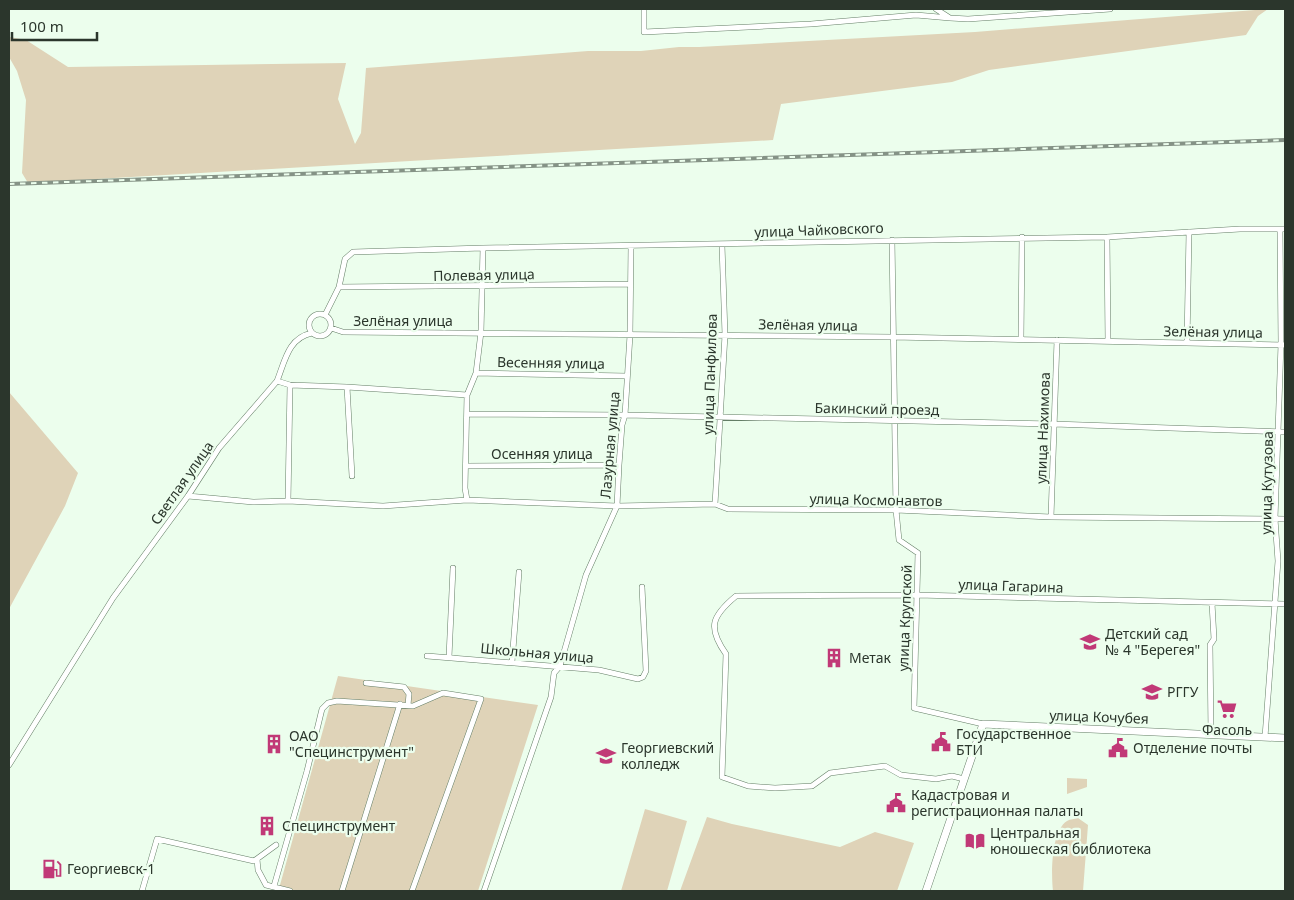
<svg xmlns="http://www.w3.org/2000/svg" width="1294" height="900" font-family="'Noto Sans',sans-serif">
	<rect width="100%" height="100%" fill="#ecfeed"/>
	<path fill="#dfd3b8" d="M 1268,9 L 1258,16 L 1246,35 L 989,70 L 952,82 L 781,104 L 773,140 L 28,183 L 22,173 L 26,100 L 17,71 L 9,57 L 10,37 L 26,40 L 68,67 L 346,63 L 338,99 L 355,144 L 361,133 L 366,68 L 588,51 L 641,51 L 679,47 L 699,47 L 975,32 Z
		M 9,392 L 78,473 L 65,506 L 9,609 Z
		M 338,676 L 538,705 L 478,891 L 277,891 L 280,885 Z
		M 1067,778 L 1087,779 L 1087,787 L 1067,794 Z
		M 645,809 L 687,821 L 667,891 L 621,891 Z
		M 707,817 L 732,824 L 840,847 L 875,832 L 914,843 L 897,891 L 680,891 Z
		M 1078,818 L 1088,825 L 1083,891 L 1053,891 C 1051,874 1051,831 1067,821 C 1070,819 1075,819 1078,818 Z"/>
	<g fill="none" stroke-linecap="round" stroke-linejoin="round">
		<defs>
			<path id="minor" d="M 644,9 L 644,32 L 811,24 L 916,15 L 950,18
				M 936,9 L 950,18 L 968,19 L 1110,9
				M 1107,237 L 1108,341
				M 892,240 L 896,510 L 899,540 L 918,553 L 914,708 L 983,724
				M 339,287 L 629,284
				M309 325a11 11 0 1 1 22 0a11 11 0 1 1-22 0Z
				M 325,315 L 339,287 L 345,259 L 353,252 L 483,248 L 1107,237 L 1240,229 L 1285,229
				M 331,328 L 343,332 L 892,337 L 1285,345
				M 1021,339 L 1022,237
				M 1187,343 L 1189,232
				M 476,373 L 627,376
				M 277,381 C 285,361 288,338 312,333
				M 347,387 L 352,476
				M 468,414 L 625,415 L 1054,424 L 1285,432
				M 466,466 L 619,465
				M 188,496 L 253,502 L 288,501 L 383,506 L 467,500 L 617,506 L 715,504 L 728,509 L 896,510 L 1051,517 L 1285,519
				M 467,500 L 465,488 L 467,395 L 476,373 L 481,332 L 483,248
				M 288,501 L 290,385
				M 715,504 L 725,335 L 722,245
				M 1051,517 L 1057,340
				M 427,656 L 599,670 L 638,679 L 643,677 L 646,671 L 642,587
				M 449,657 L 453,568
				M 512,662 L 519,572
				M 366,683 L 404,687 L 409,694 L 408,705
				M 1211,734 L 1210,645 L 1214,639 L 1212,603
				M 1265,737 L 1278,561 L 1275,519 L 1281,344 L 1280,229
				M 9,765 L 113,598 L 188,496 L 219,448 L 277,381 L 290,385 L 347,387 L 467,395
				M 964,779 L 952,776 L 936,779 L 901,775 L 885,766 L 830,773 L 812,786 L 775,788 L 748,786 L 722,777 L 726,654 C 707,627 712,616 736,596 L 917,595 L 1285,604
				M 257,859 L 258,870 L 266,885 L 290,891
				M 274,886 L 307,771 L 322,709 L 328,703 L 337,701 L 413,706 L 443,693 L 481,699 L 412,891
				M 142,891 L 157,839 L 254,861 L 276,845
				M 342,891 L 400,704
				M 484,891 L 551,697 L 554,673 L 560,666 L 586,575 L 617,506 L 619,465 L 622,425 L 625,415 L 630,335 L 631,246"/>
			<path id="secondary" d="M 926,891 L 983,724 L 1285,738"/>
		</defs>
		<use href="#minor" stroke="#647e66" stroke-width="6"/>
		<use href="#secondary" stroke="#647e66" stroke-width="8"/>
		<use href="#minor" stroke="#fff" stroke-width="5"/>
		<use href="#secondary" stroke="#fff" stroke-width="7"/>
		<defs>
			<path id="rail" d="M 9,184 L 1285,140"/>
		</defs>
		<use href="#rail" stroke="#859386" stroke-width="4"/>
		<use href="#rail" stroke="#ecfeed" stroke-width="2" stroke-dasharray="5.5" stroke-linecap="butt"/>
	</g>
	<defs>
		<symbol id="school-bare" viewBox="-9 -9 18 18"><path d="M0-5L7-2L0 1L-7-2ZM-4 1L0 2.5L4 1V4Q0 6-4 4Z" fill="#c13977" stroke="#ecfeed" stroke-width="2.5" paint-order="stroke"/></symbol>
		<symbol id="building-bare" viewBox="-9 -9 18 18"><path d="M-4-6H4V6H1V3H-1V6H-4ZM-2.5-4.3h1.7v1.8h-1.7ZM.8-4.3h1.7v1.8H.8ZM-2.5-1h1.7V.8h-1.7ZM.8-1h1.7V.8H.8Z" fill="#c13977" stroke="#ecfeed" stroke-width="2.5" paint-order="stroke"/></symbol>
		<symbol id="university-bare" viewBox="-9 -9 18 18"><path d="M0-5L7-2L0 1L-7-2ZM-4 1L0 2.5L4 1V4Q0 6-4 4Z" fill="#c13977" stroke="#ecfeed" stroke-width="2.5" paint-order="stroke"/></symbol>
		<symbol id="supermarket-bare" viewBox="-9 -9 18 18"><path d="M-6-5.5h2.5l.6 2H6L4.5 2H-2.5L-4.4-4H-6ZM-1.5 3.2a1.3 1.3 0 1 0 .1 0ZM3 3.2a1.3 1.3 0 1 0 .1 0Z" fill="#c13977" stroke="#ecfeed" stroke-width="2.5" paint-order="stroke"/></symbol>
		<symbol id="civic-bare" viewBox="-9 -9 18 18"><path d="M-.6-6.5H3V-4.5H.6V-3L4-1V1h2V6H-6V1h2V-1L-.6-3ZM-1.2 2.5V6h2.4V2.5Z" fill="#c13977" stroke="#ecfeed" stroke-width="2.5" paint-order="stroke"/></symbol>
		<symbol id="library-bare" viewBox="-9 -9 18 18"><path d="M-6-4Q-3-5.5-.7-3.5V5Q-3 3-6 4ZM6-4Q3-5.5 .7-3.5V5Q3 3 6 4Z" fill="#c13977" stroke="#ecfeed" stroke-width="2.5" paint-order="stroke"/></symbol>
		<symbol id="fuel-bare" viewBox="-9 -9 18 18"><path d="M-5.5-6h7V0h2V4h1.3V-2.5L3-4.5l.8-.8L6-3V5H2.5V1h-1V6h-7ZM-4.2-4.7v3.2H.2V-4.7Z" fill="#c13977" stroke="#ecfeed" stroke-width="2.5" paint-order="stroke"/></symbol>
	</defs>
	<g fill-rule="evenodd">
		<use href="#school-bare" x="1076" y="628" width="28" height="28"/>
		<use href="#building-bare" x="820" y="644" width="28" height="28"/>
		<use href="#university-bare" x="1138" y="678" width="28" height="28"/>
		<use href="#supermarket-bare" x="1213" y="695" width="28" height="28"/>
		<use href="#civic-bare" x="927" y="728" width="28" height="28"/>
		<use href="#building-bare" x="260" y="730" width="28" height="28"/>
		<use href="#civic-bare" x="1104" y="734" width="28" height="28"/>
		<use href="#university-bare" x="592" y="742" width="28" height="28"/>
		<use href="#civic-bare" x="882" y="789" width="28" height="28"/>
		<use href="#building-bare" x="253" y="812" width="28" height="28"/>
		<use href="#library-bare" x="961" y="827" width="28" height="28"/>
		<use href="#fuel-bare" x="38" y="855" width="28" height="28"/>
	</g>
	<g text-anchor="middle" stroke-width="4.5" stroke-linejoin="round" paint-order="stroke">
		<g font-size="14" fill="#2b362c" stroke="#ecfeed">
			<text transform="translate(819 230) rotate(-2)" y="5">улица Чайковского</text>
			<text transform="translate(484 275) rotate(-1)" y="5">Полевая улица</text>
			<text x="403" y="326">Зелёная улица</text>
			<text transform="translate(808 325) rotate(1)" y="5">Зелёная улица</text>
			<text transform="translate(1213 332) rotate(1)" y="5">Зелёная улица</text>
			<text transform="translate(551 363) rotate(1)" y="5">Весенняя улица</text>
			<text transform="translate(710 374) rotate(-88)" y="5">улица Панфилова</text>
			<text transform="translate(877 409) rotate(1)" y="5">Бакинский проезд</text>
			<text transform="translate(1043 428) rotate(-88)" y="5">улица Нахимова</text>
			<text transform="translate(610 445) rotate(-85)" y="5">Лазурная улица</text>
			<text x="542" y="459">Осенняя улица</text>
			<text transform="translate(182 483) rotate(-55)" y="5">Светлая улица</text>
			<text transform="translate(1267 483) rotate(-89)" y="5">улица Кутузова</text>
			<text transform="translate(876 500) rotate(1)" y="5">улица Космонавтов</text>
			<text transform="translate(1011 586) rotate(2)" y="5">улица Гагарина</text>
			<text transform="translate(905 618) rotate(-88)" y="5">улица Крупской</text>
			<text transform="translate(537 653) rotate(5)" y="5">Школьная улица</text>
			<text transform="translate(1099 717) rotate(2)" y="5">улица Кочубея</text>
		</g>
		<g font-size="14" fill="#2b362c" stroke="#ecfeed" text-anchor="start">
			<text x="1105" y="639">Детский сад<tspan x="1105" dy="16">№ 4 "Берегея"</tspan></text>
			<text x="849" y="663">Метак</text>
			<text x="1167" y="697">РГГУ</text>
			<text x="1227" y="735" text-anchor="middle">Фасоль</text>
			<text x="956" y="739">Государственное<tspan x="956" dy="16">БТИ</tspan></text>
			<text x="289" y="741">ОАО<tspan x="289" dy="16">"Специнструмент"</tspan></text>
			<text x="621" y="753">Георгиевский<tspan x="621" dy="16">колледж</tspan></text>
			<text x="1133" y="753">Отделение почты</text>
			<text x="911" y="800">Кадастровая и<tspan x="911" dy="16">регистрационная палаты</tspan></text>
			<text x="282" y="831">Специнструмент</text>
			<text x="990" y="838">Центральная<tspan x="990" dy="16">юношеская библиотека</tspan></text>
			<text x="67" y="874">Георгиевск-1</text>
		</g>
	</g>
	<rect width="1294" height="900" fill="none" stroke="#2b362c" stroke-width="20"/>
	<path d="M12 32v8h85v-8" fill="none" stroke="#2b362c" stroke-width="2.5"/>
	<text x="20" y="32" font-size="15" fill="#2b362c" stroke="#ecfeed" stroke-width="4" paint-order="stroke">100 m</text>
</svg>
